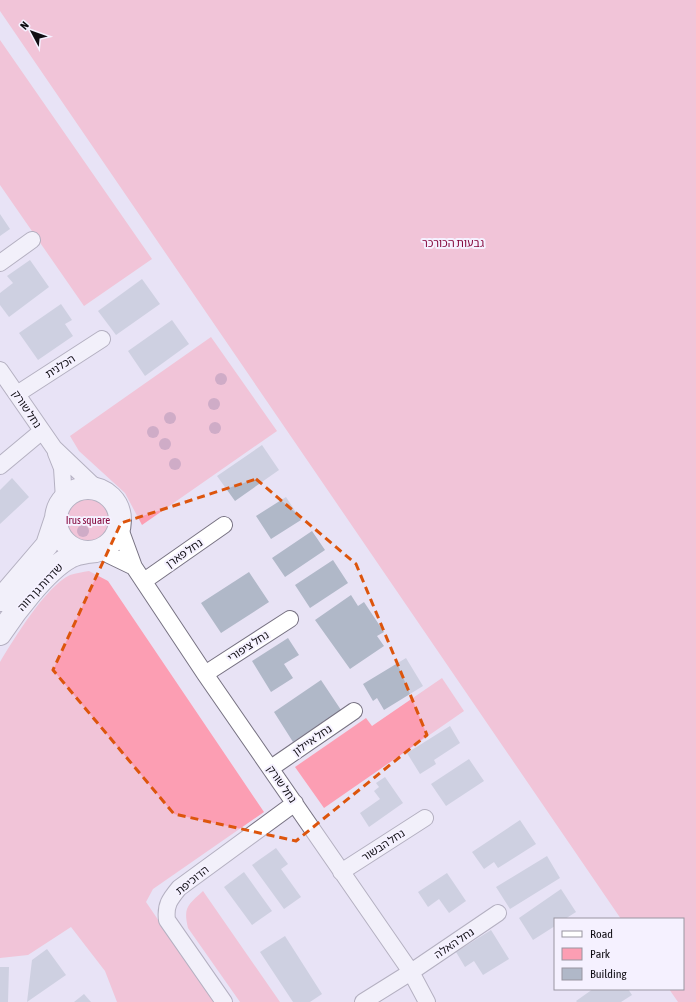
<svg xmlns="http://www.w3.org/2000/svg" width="696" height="1002" font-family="'Asap Condensed','Noto Sans Hebrew',sans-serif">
	<rect width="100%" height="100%" fill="#e8e3f5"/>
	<path fill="#fc9eb3" d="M 0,0 L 696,0 L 696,1002 L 678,1002 L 669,989 L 683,989 L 683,919 L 621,919 L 0,11 Z
		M 0,40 L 152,259 L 84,306 L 0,185 Z
		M 211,337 L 277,431 L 142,525 L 125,493 L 79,451 L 70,436 Z
		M61 520a27 27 0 1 1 54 0a27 27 0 1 1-54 0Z
		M 89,571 L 108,581 L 264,812 L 153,889 L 146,902 L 214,1002 L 117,1002 L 105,971 L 71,927 L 28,955 L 0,958 L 0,662 C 14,639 46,586 70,575 C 76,573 83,572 89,571 Z
		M 442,678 L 464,711 L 324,808 L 295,767 L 366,718 L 372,726 Z
		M 203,891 L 280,1002 L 240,1002 L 188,928 C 183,907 188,905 203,891 Z"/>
	<path fill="#b0b8c8" d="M 0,214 L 10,229 L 0,236 Z
		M 30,260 L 49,287 L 9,317 L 0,305 L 0,293 L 13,283 L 7,276 Z
		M 142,279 L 160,304 L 116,335 L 98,311 Z
		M 61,304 L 72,320 L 65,324 L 73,336 L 38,360 L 19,333 Z
		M 172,320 L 189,344 L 145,376 L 128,351 Z
		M 262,445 L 279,470 L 235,501 L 217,476 Z
		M 12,478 L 29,497 L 0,524 L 0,490 Z
		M 286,497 L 301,520 L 271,539 L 256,516 Z
		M 312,531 L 325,550 L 285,577 L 272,558 Z
		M 333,560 L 348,583 L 310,608 L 295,585 Z
		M 249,572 L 269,602 L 221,633 L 201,603 Z
		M 351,595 L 358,606 L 364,602 L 384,632 L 377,636 L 384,646 L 350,669 L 315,620 Z
		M 288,638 L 299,655 L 284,664 L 293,678 L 271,692 L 252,661 Z
		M 406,658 L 423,686 L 384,710 L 377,698 L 373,701 L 363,684 Z
		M 321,680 L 341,710 L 293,742 L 274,712 Z
		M 450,726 L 460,743 L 434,760 L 436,764 L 420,774 L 407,753 Z
		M 469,759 L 484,781 L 446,806 L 431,784 Z
		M 385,777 L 403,803 L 369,827 L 360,813 L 380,799 L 374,791 L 379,787 L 376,783 Z
		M 520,820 L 536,844 L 498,868 L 494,862 L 484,869 L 472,852 Z
		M 276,848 L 288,864 L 281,869 L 301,897 L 284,909 L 252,865 Z
		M 547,856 L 560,878 L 510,909 L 496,887 Z
		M 244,872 L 272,911 L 252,925 L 224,887 Z
		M 447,873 L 466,901 L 449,913 L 439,899 L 428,907 L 418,892 Z
		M 561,889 L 576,912 L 565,919 L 555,919 L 555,926 L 533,940 L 519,918 Z
		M 491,930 L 509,959 L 483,975 L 474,961 L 465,967 L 456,952 Z
		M 285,936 L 322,994 L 310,1002 L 293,1002 L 260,952 Z
		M 47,949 L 66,975 L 27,1002 L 32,960 Z
		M 0,967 L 9,967 L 8,1002 L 0,1002 Z
		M 593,989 L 628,989 L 632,995 L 621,1002 L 577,1002 L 576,1001 Z
		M 84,994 L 91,1002 L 74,1002 Z"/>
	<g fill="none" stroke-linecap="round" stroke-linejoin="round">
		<defs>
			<path id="street" d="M 0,263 L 32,240
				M 0,370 L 54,448 L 97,489
				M 17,394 L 102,339
				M 56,453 L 62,468 L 64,499
				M 0,466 L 42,431
				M 119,526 L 134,567 L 205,674 L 411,972 L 427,1002
				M 96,551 L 107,554 L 134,567
				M 144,581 L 224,525
				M 205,674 L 290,619
				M 271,768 L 354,711
				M 341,872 L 425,818
				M 224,1002 L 167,920 C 165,905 170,899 179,888 L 295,803
				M 363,1002 L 411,972 L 498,913"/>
			<path id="secondary" d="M56 520a32 32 0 1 1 64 0a32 32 0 1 1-64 0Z
				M 0,600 L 47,545 L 56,518
				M 0,634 C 15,611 46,570 70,557 C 76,554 82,553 88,552"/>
		</defs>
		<use href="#street" stroke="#777282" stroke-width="18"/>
		<use href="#secondary" stroke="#777282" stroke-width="24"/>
		<use href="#street" stroke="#fff" stroke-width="16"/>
		<use href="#secondary" stroke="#fff" stroke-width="22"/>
	</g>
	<g fill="#b1698f">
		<circle cx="221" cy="379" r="6"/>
		<circle cx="214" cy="404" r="6"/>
		<circle cx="170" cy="418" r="6"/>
		<circle cx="215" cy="428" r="6"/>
		<circle cx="153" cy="432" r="6"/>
		<circle cx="165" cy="444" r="6"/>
		<circle cx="175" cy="464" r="6"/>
		<circle cx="83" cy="531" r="6"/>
	</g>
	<path d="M0 0H696V1002H0ZM 256,479 L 356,564 L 427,735 L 296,841 L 174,814 L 53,670 L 121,523 Z" fill="#e8e3f5" fill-opacity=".55" fill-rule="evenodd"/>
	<path fill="none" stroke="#dd550c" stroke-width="3" stroke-dasharray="8 5" stroke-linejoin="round" d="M 256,479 L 356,564 L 427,735 L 296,841 L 174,814 L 53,670 L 121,523 Z"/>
	<g text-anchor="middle" stroke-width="4" stroke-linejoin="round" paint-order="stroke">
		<g font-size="11" fill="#84063b" stroke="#f5f1ff">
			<text x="453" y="247">גבעות הכורכר</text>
			<text x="88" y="524">Irus square</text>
		</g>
		<g font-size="11" fill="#100e14" stroke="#f5f1ff">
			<text transform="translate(60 366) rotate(-33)" y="4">הכלנית</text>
			<text transform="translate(27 409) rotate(56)" y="4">נחל שורק</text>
			<text transform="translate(184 553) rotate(-35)" y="4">נחל פארן</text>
			<text transform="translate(40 587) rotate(-47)" y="4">שדרות גן רווה</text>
			<text transform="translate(248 646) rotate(-33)" y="4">נחל ציפורי</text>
			<text transform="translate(312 740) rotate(-35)" y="4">נחל איילון</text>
			<text transform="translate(282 784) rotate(55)" y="4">נחל שורק</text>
			<text transform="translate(383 845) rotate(-33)" y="4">נחל הבשור</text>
			<text transform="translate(192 880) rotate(-39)" y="4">הדוכיפת</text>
			<text transform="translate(454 943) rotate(-34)" y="4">נחל האלה</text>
		</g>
	</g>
	<rect x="554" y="918" width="130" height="72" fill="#f5f1ff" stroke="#9996a1"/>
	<rect x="562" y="931" width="20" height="6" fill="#ffffff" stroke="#9996a1"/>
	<text x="590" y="938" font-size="12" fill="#100e14">Road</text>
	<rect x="562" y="948" width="20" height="12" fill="#fc9eb3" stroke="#9996a1"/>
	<text x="590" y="958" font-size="12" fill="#100e14">Park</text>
	<rect x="562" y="968" width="20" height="12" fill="#b0b8c8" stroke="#9996a1"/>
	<text x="590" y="978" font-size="12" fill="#100e14">Building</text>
	<g transform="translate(32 32) rotate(311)" stroke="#f5f1ff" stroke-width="3" paint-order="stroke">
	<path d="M0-3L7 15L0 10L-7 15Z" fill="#100e14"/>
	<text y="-6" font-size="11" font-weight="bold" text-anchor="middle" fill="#100e14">N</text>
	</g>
</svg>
